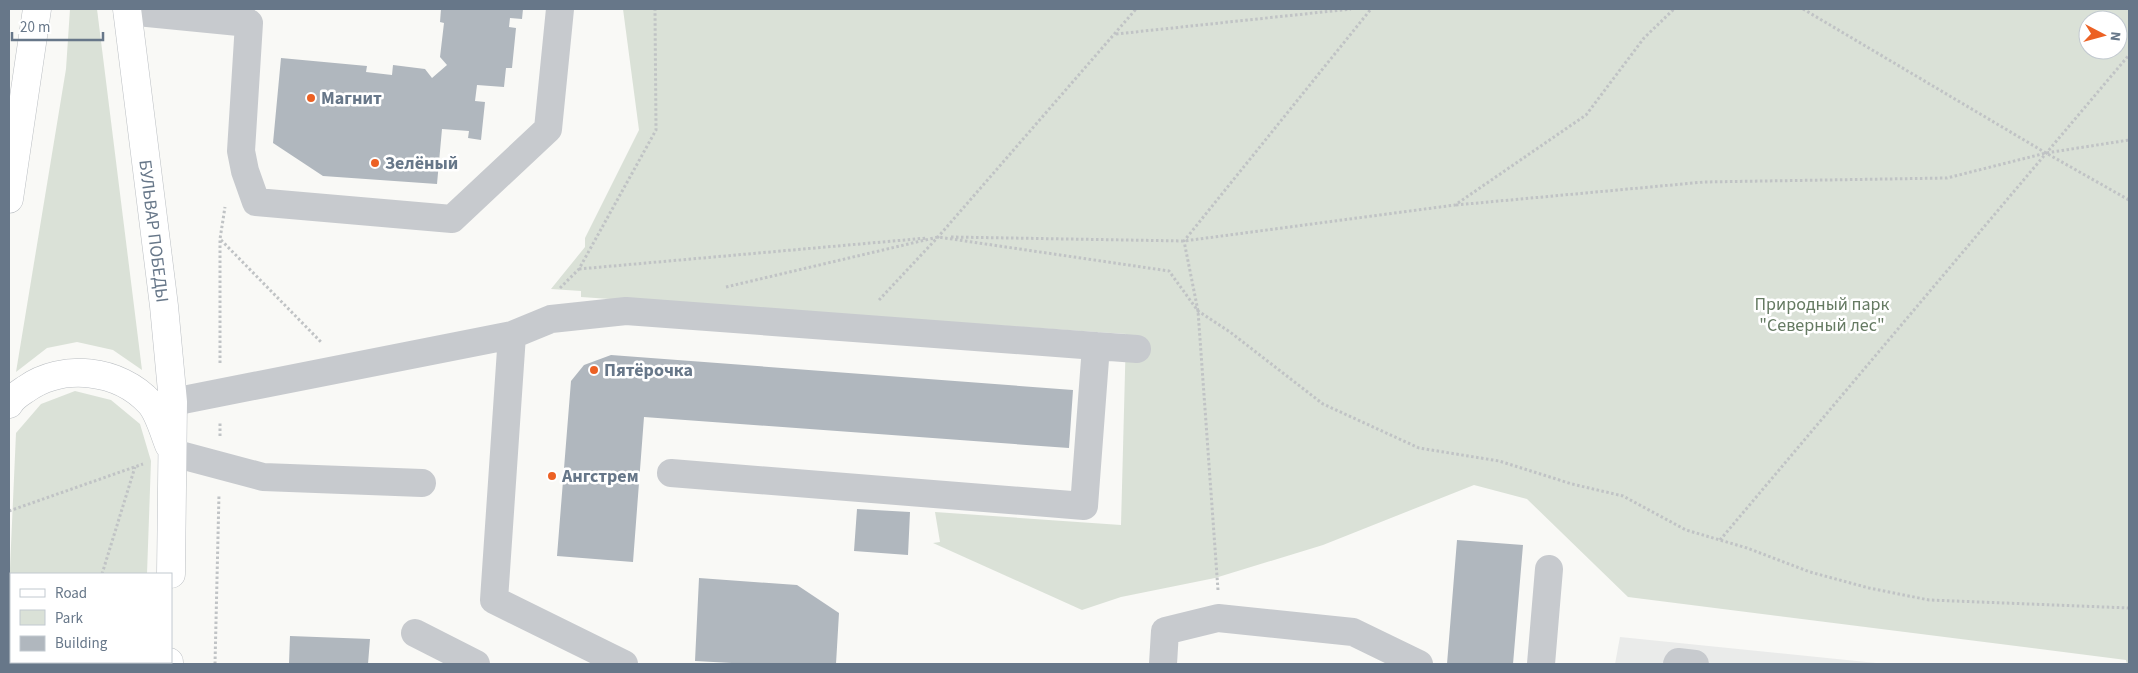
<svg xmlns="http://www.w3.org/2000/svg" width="2138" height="673" font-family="'Source Sans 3',sans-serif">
	<rect width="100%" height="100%" fill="#f9f9f6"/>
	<path fill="#eaebea" d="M 1620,637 L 1886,664 L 1615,664 Z"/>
	<path fill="#dae1d7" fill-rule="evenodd" d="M 70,9 L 97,9 L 142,370 L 113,350 L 77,342 L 47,348 L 16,372 L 66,69 Z
		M 623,9 L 2129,9 L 2129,664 L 2127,664 L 2126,660 L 1628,597 L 1527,499 L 1474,485 L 1323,545 L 1215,578 L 1121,597 L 1082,610 L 933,543 L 940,542 L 935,512 L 1121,525 L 1126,334 L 581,297 L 581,291 L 551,289 L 585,247 L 585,238 L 639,130 ZM 2088,20 L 2118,20 L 2118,50 L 2088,50 Z
		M 75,391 L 111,400 L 140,424 L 151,461 L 147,574 L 11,574 L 11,662 L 143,662 L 143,664 L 9,664 L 9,591 L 16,433 L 41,404 Z"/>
	<path fill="#b0b7be" d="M 441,9 L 523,9 L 522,19 L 510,18 L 509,27 L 516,28 L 512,68 L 506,68 L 504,87 L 477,85 L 475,101 L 485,102 L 481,140 L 468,138 L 469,131 L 442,129 L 437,184 L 323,176 L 273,143 L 281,58 L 367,66 L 366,72 L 392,75 L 393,65 L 425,69 L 432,78 L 447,65 L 440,57 L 444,23 L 440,22 Z
		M 611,355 L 1073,390 L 1069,448 L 644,417 L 633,562 L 557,556 L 571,381 L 584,365 Z
		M 857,509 L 910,512 L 908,555 L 854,551 Z
		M 1457,540 L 1523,545 L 1513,664 L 1447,664 Z
		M 699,578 L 797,585 L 839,613 L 836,664 L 750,664 L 695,661 Z
		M 290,636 L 370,639 L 368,664 L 289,664 Z"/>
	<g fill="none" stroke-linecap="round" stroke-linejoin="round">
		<defs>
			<path id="major" d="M 127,9 L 164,306 L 173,402 L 171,574
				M 9,199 L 37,9
				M 9,404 C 13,397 20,393 26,389 C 63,363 119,369 150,403 C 159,413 164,433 169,445
				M 169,664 L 169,662"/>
		</defs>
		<use href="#major" stroke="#babec2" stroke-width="29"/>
		<path stroke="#c0c3c5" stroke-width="3" stroke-dasharray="2.5 2.5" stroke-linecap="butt" d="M 1803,9 L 2046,153 L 2129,200
			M 1116,34 L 1351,9
			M 1456,205 L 1704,182 L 1947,178 L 2046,153 L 2129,140
			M 951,237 L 1184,241 L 1455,205 L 1586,115 L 1644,38 L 1674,9
			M 221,240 L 321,342
			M 579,269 L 927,238
			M 726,287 L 938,237 L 1169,271 L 1198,311 L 1230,332 L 1323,404 L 1419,448 L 1499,461 L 1572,484 L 1623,496 L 1686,530 L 1747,548 L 1810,572 L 1869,588 L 1929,600 L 2129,608
			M 560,288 L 579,269 L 656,130 L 655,9
			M 879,300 L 938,237 L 1136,9
			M 220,363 L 220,239 L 225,207
			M 220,436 L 220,422
			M 9,511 L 143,464
			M 1720,540 L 2129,55
			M 102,574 L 135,467
			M 1218,590 L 1198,311 L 1184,241 L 1371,9
			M 74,664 L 75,662
			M 215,664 L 219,494"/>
		<path stroke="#c7cace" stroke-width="28" d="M 127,11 L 249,23 L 241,151 L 245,171 L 256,202 L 452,219 L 548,129 L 560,9
			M 512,335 L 494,600 L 624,664
			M 1096,346 L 1137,349
			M 173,402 L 512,335 L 551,319 L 626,311 L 1096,346 L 1084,506 L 671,473
			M 173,453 L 263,477 L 422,483
			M 415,633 L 476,664
			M 1163,664 L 1165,631 L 1218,618 L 1353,632 L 1419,664
			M 1541,664 L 1549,569
			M 1677,664 L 1678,662 L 1695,664"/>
		<use href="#major" stroke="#fff" stroke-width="28"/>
	</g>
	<g fill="#ec6124" stroke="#fff" stroke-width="2">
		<circle cx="311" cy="98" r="5"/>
		<circle cx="375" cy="163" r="5"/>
		<circle cx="594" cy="370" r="5"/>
		<circle cx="552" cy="476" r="5"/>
	</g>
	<g text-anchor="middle" stroke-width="5" stroke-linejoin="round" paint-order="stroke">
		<g font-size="18" font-weight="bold" fill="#677789" stroke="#fff" text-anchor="start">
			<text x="321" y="104">Магнит</text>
			<text x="385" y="169">Зелёный</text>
			<text x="604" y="376">Пятёрочка</text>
			<text x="562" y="482">Ангстрем</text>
		</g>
		<g font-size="18" fill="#677789" stroke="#fff">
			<text transform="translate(154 231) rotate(83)" y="6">БУЛЬВАР ПОБЕДЫ</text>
		</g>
		<g font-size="18" fill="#657a62" stroke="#fff">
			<text x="1822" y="310">Природный парк<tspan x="1822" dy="21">"Северный лес"</tspan></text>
		</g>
	</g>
	<rect width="2138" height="673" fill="none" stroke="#677789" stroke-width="20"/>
	<rect x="10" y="573" width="162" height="90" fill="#ffffff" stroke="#c2c9d0"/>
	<rect x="20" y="589" width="25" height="8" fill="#ffffff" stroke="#c2c9d0"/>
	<text x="55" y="598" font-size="15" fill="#677789">Road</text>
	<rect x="20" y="610" width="25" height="15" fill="#dae1d7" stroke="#c2c9d0"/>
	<text x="55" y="623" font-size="15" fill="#677789">Park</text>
	<rect x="20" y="636" width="25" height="15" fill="#b0b7be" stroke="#c2c9d0"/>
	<text x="55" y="648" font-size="15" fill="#677789">Building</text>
	<g transform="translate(2103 35) rotate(96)"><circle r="24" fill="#ffffff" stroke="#c2c9d0"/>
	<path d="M0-4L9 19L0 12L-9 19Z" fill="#ec6124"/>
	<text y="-8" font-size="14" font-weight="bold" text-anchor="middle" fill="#677789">N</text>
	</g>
	<path d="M12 32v8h91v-8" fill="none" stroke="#677789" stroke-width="2.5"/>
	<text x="20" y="32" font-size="15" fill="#677789" stroke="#ffffff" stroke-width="4" paint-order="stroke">20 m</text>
</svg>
